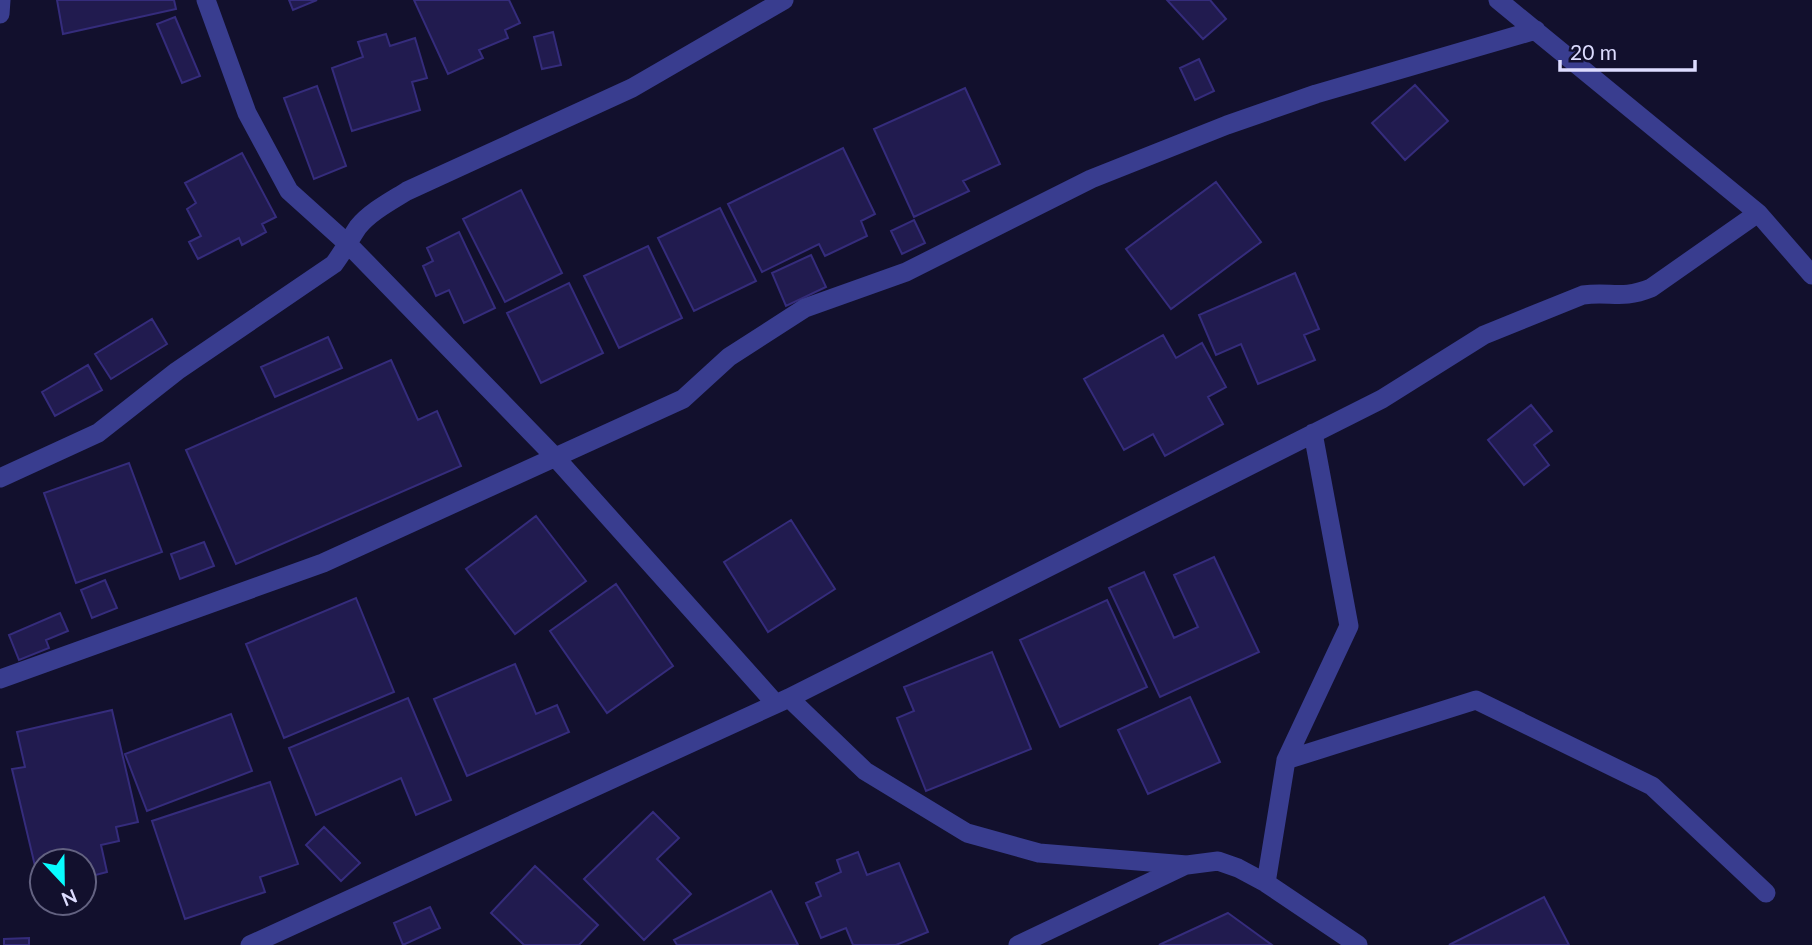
<svg xmlns="http://www.w3.org/2000/svg" width="1812" height="945" font-family="Lato,sans-serif">
	<rect width="100%" height="100%" fill="#12102d"/>
	<path fill="#211b4f" stroke="#352c7c" stroke-width="2" d="M 57,0 L 174,0 L 176,9 L 63,34 Z
		M 289,0 L 317,0 L 293,10 Z
		M 414,0 L 509,0 L 520,23 L 505,30 L 508,38 L 479,50 L 483,58 L 448,74 Z
		M 1167,0 L 1210,0 L 1226,19 L 1203,39 Z
		M 175,17 L 200,76 L 182,83 L 157,24 Z
		M 553,32 L 561,65 L 542,69 L 534,37 Z
		M 386,34 L 390,46 L 415,38 L 427,78 L 412,82 L 420,110 L 352,131 L 332,68 L 363,57 L 358,42 Z
		M 1199,59 L 1214,91 L 1195,100 L 1180,68 Z
		M 1415,85 L 1448,121 L 1405,160 L 1372,123 Z
		M 317,86 L 346,166 L 314,179 L 284,98 Z
		M 965,88 L 1000,164 L 963,181 L 969,191 L 914,217 L 874,129 Z
		M 843,148 L 875,214 L 861,221 L 867,236 L 825,256 L 819,244 L 762,272 L 728,204 Z
		M 242,153 L 276,217 L 262,224 L 266,232 L 242,245 L 239,238 L 198,259 L 189,242 L 201,236 L 187,209 L 196,203 L 185,183 Z
		M 1216,182 L 1261,242 L 1171,309 L 1126,249 Z
		M 521,190 L 562,273 L 505,302 L 463,219 Z
		M 720,208 L 756,281 L 694,311 L 658,238 Z
		M 914,220 L 925,243 L 902,254 L 891,231 Z
		M 459,232 L 495,308 L 464,323 L 449,290 L 436,296 L 423,266 L 433,261 L 427,248 Z
		M 648,246 L 682,318 L 619,348 L 584,276 Z
		M 811,255 L 826,287 L 786,306 L 772,273 Z
		M 1295,273 L 1319,329 L 1304,335 L 1315,360 L 1258,384 L 1241,344 L 1216,355 L 1199,315 Z
		M 569,283 L 603,353 L 541,383 L 507,313 Z
		M 152,319 L 167,344 L 111,379 L 95,354 Z
		M 1163,335 L 1176,358 L 1202,343 L 1226,387 L 1208,397 L 1223,424 L 1165,456 L 1153,434 L 1124,450 L 1084,379 Z
		M 328,337 L 342,368 L 275,397 L 261,367 Z
		M 391,360 L 418,420 L 437,411 L 461,466 L 236,564 L 186,450 Z
		M 88,365 L 102,390 L 55,416 L 42,392 Z
		M 1531,405 L 1552,431 L 1534,445 L 1549,465 L 1524,485 L 1488,440 Z
		M 129,463 L 162,552 L 76,583 L 44,493 Z
		M 536,516 L 586,581 L 515,634 L 466,569 Z
		M 791,520 L 835,589 L 768,632 L 724,562 Z
		M 204,542 L 214,566 L 180,579 L 171,554 Z
		M 1214,557 L 1259,652 L 1160,697 L 1109,588 L 1144,572 L 1174,638 L 1198,627 L 1174,575 Z
		M 105,580 L 117,608 L 92,618 L 81,590 Z
		M 616,584 L 673,666 L 607,713 L 550,631 Z
		M 356,598 L 394,692 L 284,738 L 246,644 Z
		M 1107,600 L 1147,687 L 1060,727 L 1020,640 Z
		M 60,613 L 68,631 L 46,640 L 49,648 L 19,660 L 9,635 Z
		M 992,652 L 1031,749 L 926,791 L 897,718 L 914,711 L 904,687 Z
		M 515,664 L 536,714 L 557,705 L 569,732 L 467,776 L 434,699 Z
		M 1190,697 L 1220,762 L 1148,794 L 1118,730 Z
		M 408,698 L 451,800 L 416,815 L 401,778 L 316,815 L 289,748 Z
		M 112,710 L 138,822 L 116,827 L 119,841 L 101,845 L 107,872 L 84,878 L 84,861 L 42,861 L 42,865 L 35,866 L 12,769 L 25,767 L 17,732 Z
		M 231,714 L 252,771 L 147,811 L 125,754 Z
		M 270,782 L 298,864 L 260,877 L 265,892 L 185,919 L 152,821 Z
		M 653,812 L 679,838 L 657,859 L 691,894 L 644,940 L 584,879 Z
		M 324,827 L 360,863 L 341,881 L 306,845 Z
		M 858,852 L 867,875 L 899,863 L 928,932 L 896,945 L 853,945 L 846,928 L 821,938 L 806,903 L 821,896 L 816,883 L 841,872 L 837,860 Z
		M 535,866 L 598,925 L 579,945 L 524,945 L 491,913 Z
		M 771,891 L 798,945 L 677,945 L 674,940 Z
		M 1544,897 L 1569,945 L 1449,945 Z
		M 430,907 L 440,928 L 403,945 L 394,923 Z
		M 1228,913 L 1272,945 L 1159,945 Z
		M 29,938 L 29,945 L 4,945 L 4,939 Z"/>
	<g fill="none" stroke-linecap="round" stroke-linejoin="round">
		<path stroke="#393d8f" stroke-width="19" d="M 206,0 L 247,113 L 289,191 L 349,245 L 555,457 L 776,704
			M 1498,0 L 1758,213 L 1812,275
			M 0,14 L 1,0
			M 0,478 L 98,433 L 177,371 L 334,264 C 343,252 350,239 358,227 C 370,212 391,201 407,191 L 632,88 L 784,0
			M 0,679 L 323,563 L 683,399 L 729,357 L 805,308 L 906,272 L 1091,179 L 1227,125 L 1316,94 L 1536,30
			M 789,698 L 865,771 L 967,833 L 1039,853 L 1187,865 L 1218,861 L 1238,868 L 1266,883 L 1358,945
			M 1286,760 L 1476,700 L 1652,786 L 1766,893
			M 1266,883 L 1286,760 L 1349,626 L 1313,433
			M 250,945 L 789,698 L 1382,399 L 1484,335 L 1583,295 C 1611,291 1621,300 1651,288 L 1758,213
			M 1018,945 L 1186,865"/>
	</g>
	<g transform="translate(63 882) rotate(158)"><circle r="33" fill="#12102d" stroke="#636281" stroke-width="2"/>
	<path d="M0-5L12 26L0 18L-12 26Z" fill="#08fcff"/>
	<text y="-10" font-size="19" font-weight="bold" text-anchor="middle" fill="#dddcff">N</text>
	</g>
	<path d="M1560 60v10h135v-10" fill="none" stroke="#dddcff" stroke-width="3.5"/>
	<text x="1570" y="60" font-size="21" fill="#dddcff" stroke="#12102d" stroke-width="5" paint-order="stroke">20 m</text>
</svg>
